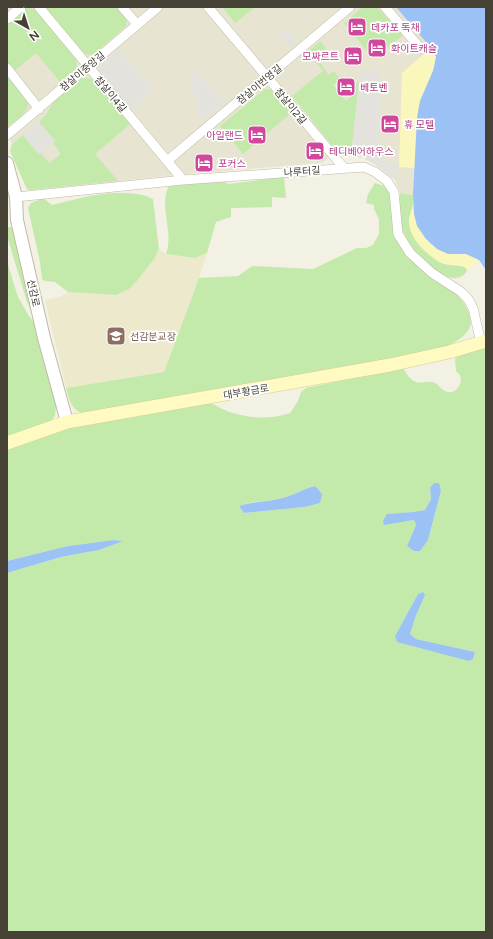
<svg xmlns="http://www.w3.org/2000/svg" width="493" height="939" font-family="'Varela Round','Noto Sans KR',sans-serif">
	<rect width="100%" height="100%" fill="#f3f1e4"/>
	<path fill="#e7e4d2" d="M 7,7 L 396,7 L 431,48 L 436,57 L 416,153 L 413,195 L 400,193 L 395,180 L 376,165 L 364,158 L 344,155 L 337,151 L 322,163 L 187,174 L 30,190 L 27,189 L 10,151 L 12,144 L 7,131 Z"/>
	<path fill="#ede9cd" d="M 159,249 L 166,254 L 195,258 L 207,253 L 199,278 L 164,372 L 66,388 L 45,300 L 62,296 L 68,292 L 116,295 L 129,289 L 136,282 L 154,259 Z"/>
	<path fill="#c3eaaa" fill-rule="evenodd" d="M 45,7 L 117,7 L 127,19 L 126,26 L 93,55 L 85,54 Z
		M 222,7 L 255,7 L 235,23 Z
		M 363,7 L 377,7 L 403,35 L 381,53 L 379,51 L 372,57 L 344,23 Z
		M 26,8 L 35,9 L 77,60 L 76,69 L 60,82 L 36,53 L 13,72 L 7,65 L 7,24 Z
		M 320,41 L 326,48 L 322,52 L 320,50 L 314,55 L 329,75 L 334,71 L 340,79 L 333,85 L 346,101 L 355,93 L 351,88 L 359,81 L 351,155 L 340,154 L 337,151 L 292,96 L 323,71 L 308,52 Z
		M 7,76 L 28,100 C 30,113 16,120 7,127 Z
		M 83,77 L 92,79 L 130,124 L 95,154 L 118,181 L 30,190 L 27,189 L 10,151 L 12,144 L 23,135 L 38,154 L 41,153 L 49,163 L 61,154 L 53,143 L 55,141 L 39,122 L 45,116 L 54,101 Z
		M 265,89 L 272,90 L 291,113 L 243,154 L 220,126 Z
		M 284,177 L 286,198 L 272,197 L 272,207 L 231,208 L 231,217 L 216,222 L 207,253 L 195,258 L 166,254 C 167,251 168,248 168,245 C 171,225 158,201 171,183 L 221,179 L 228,184 Z
		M 375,183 L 381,185 L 384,185 L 389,189 L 395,234 L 457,294 C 479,321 475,334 443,348 L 357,366 L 87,415 C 72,411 70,403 66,388 L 164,372 L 199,278 L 238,276 L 252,266 L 313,269 L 357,248 L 366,248 L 373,245 L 379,234 L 379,219 L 374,209 L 374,205 L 366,203 L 368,194 Z
		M 111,193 C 125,193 140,192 153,199 L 159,249 L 154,259 L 136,282 L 129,289 L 116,295 L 68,292 L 55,282 L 45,281 L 42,279 L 40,262 L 28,208 L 31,203 L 43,198 L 52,205 L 89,196 Z
		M 400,193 L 413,195 L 413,205 L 409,220 C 414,228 430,256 436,260 C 445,267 459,264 467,268 L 467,271 C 451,295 411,252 405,236 C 399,223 399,207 400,193 Z
		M 7,227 L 11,227 L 14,231 L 32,312 L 31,311 L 27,302 L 7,236 Z
		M 7,261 L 18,297 L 29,316 L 36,325 L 53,384 L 56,406 L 55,415 L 51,423 L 7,438 Z
		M 486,346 L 486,932 L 7,932 L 7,573 L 61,557 L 99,550 L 122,541 L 114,540 L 68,546 L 7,561 L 7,447 L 60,430 L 210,403 C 218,406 225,411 233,413 C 252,419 272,419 290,413 L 298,401 L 301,392 L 306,388 L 403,368 C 406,373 410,380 416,382 C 422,384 429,380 435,383 C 438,384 439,387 442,389 C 451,396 457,391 461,382 L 460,375 L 456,371 L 455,359 L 460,354 ZM 315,486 L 320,503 L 305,507 L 244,513 L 239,506 C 254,500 270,502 286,497 C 296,494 305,488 315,486 ZM 430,488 L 441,491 L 428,540 L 407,546 L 416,525 L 414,520 L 401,522 L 388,514 L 413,512 L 425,510 L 431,499 ZM 423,592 L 410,634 L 416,639 L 475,652 L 473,659 L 395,636 L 418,594 Z"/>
	<path fill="#faf7bd" d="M 431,48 L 436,57 L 436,63 L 420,101 L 417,118 L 415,168 L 399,167 L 402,73 Z
		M 413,205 L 414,214 L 459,255 L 466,254 L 479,260 L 467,271 L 466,268 C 460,264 452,266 445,264 C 429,258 408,239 409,220 C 409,215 412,210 413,205 Z"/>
	<path fill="#e3e2dd" d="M 286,27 L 298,41 L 290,47 L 279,34 Z
		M 118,49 L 153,90 L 131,110 L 99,70 L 102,63 Z
		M 361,70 L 380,70 L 378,157 L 399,167 L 395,180 L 376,165 L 364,158 L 351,155 Z
		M 198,71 L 224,103 L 203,120 L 194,109 L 200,103 L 189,89 L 194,85 L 189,79 Z
		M 39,122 L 55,141 L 39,154 L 23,135 Z"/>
	<path fill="#9cc1f4" d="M 396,7 L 486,7 L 486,270 L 479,260 L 466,254 L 448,254 L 437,249 L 426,239 L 417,226 L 414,214 L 413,195 L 417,118 L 420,101 L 433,71 L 436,57 L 431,48 Z
		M 434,483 L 439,483 L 441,491 L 428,540 L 420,551 L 414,551 L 407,546 L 416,525 L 414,520 L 384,525 L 383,521 L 387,514 L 413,512 L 425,510 L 431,499 L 430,488 Z
		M 315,486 L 322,494 L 320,503 L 305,507 L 244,513 L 239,506 C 254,501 271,502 286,497 C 296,494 305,488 315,486 Z
		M 114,540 L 123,541 L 99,550 L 61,557 L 7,573 L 7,561 L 68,546 Z
		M 423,592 L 425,595 L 416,615 L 410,634 L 416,639 L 475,652 L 473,659 L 469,661 L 397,642 L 395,636 L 418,594 Z"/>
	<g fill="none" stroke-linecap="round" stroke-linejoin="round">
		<defs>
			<path id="minor" d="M 39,7 L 183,180
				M 122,7 L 137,24
				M 208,7 L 344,168
				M 385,7 L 421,49
				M 7,19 L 21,7
				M 7,68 L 39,109
				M 7,135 L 158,7
				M 167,161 L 350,7
				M 16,197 L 183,180 L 364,167 L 375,172 L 387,181 L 394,192 L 398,234 L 410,253 L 432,273 L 460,291 L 468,299 L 473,308 L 481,343"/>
			<path id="tertiary" d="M 7,163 L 16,197 L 17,220 L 44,338 L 67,422"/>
			<path id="secondary" d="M 7,443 L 67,422 L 390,365 L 449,352 L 486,341"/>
		</defs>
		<use href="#minor" stroke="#bfbaa6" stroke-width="10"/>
		<use href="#tertiary" stroke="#bfbaa6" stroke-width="14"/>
		<use href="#secondary" stroke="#d5cf91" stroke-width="14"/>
		<use href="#minor" stroke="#fff" stroke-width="9"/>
		<use href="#tertiary" stroke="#fff" stroke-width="12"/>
		<use href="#secondary" stroke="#fffac2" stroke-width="13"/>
	</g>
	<defs>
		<symbol id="hotel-square" viewBox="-11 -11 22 22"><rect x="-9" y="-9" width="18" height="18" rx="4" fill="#d1479c" stroke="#fff"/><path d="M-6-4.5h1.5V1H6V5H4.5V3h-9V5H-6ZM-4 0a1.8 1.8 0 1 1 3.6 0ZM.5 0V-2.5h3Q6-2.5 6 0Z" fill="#fff"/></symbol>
		<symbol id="school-square" viewBox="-11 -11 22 22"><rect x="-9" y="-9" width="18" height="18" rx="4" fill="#8d6e63" stroke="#fff"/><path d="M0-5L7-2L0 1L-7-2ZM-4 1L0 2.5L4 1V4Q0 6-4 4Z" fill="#fff"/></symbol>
	</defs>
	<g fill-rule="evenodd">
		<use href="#hotel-square" x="346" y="16" width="22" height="22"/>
		<use href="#hotel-square" x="366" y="37" width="22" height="22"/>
		<use href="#hotel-square" x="342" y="45" width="22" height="22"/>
		<use href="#hotel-square" x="335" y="76" width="22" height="22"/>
		<use href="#hotel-square" x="379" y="113" width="22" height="22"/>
		<use href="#hotel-square" x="246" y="124" width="22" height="22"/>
		<use href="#hotel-square" x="304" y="140" width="22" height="22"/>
		<use href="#hotel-square" x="193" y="152" width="22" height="22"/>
		<use href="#school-square" x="105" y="325" width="22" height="22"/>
	</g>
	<g text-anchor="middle" stroke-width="3.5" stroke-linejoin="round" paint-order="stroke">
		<g font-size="10" fill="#b23c85" stroke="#fff" text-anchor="start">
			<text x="371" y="31">데카포 독채</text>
			<text x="391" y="52">화이트캐슬</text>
			<text x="339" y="60" text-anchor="end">모짜르트</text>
			<text x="360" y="91">베토벤</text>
			<text x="404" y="128">휴 모텔</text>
			<text x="243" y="139" text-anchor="end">아일랜드</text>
			<text x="329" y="155">테디베어하우스</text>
			<text x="218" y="167">포커스</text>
		</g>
		<g font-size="10" fill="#454134" stroke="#fff">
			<text transform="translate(82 71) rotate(-40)" y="4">참살이중앙길</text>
			<text transform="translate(259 84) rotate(-40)" y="4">참살이번영길</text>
			<text transform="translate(111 94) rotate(50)" y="4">참살이4길</text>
			<text transform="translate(291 106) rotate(50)" y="4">참살이2길</text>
			<text transform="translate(302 171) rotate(-4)" y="4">나루터길</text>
			<text transform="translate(34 293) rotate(78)" y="4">선감로</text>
			<text transform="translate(246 391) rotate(-10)" y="4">대부황금로</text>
		</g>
		<g font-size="10" fill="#785e54" stroke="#fff" text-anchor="start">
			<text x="130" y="340">선감분교장</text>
		</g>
	</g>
	<rect width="493" height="939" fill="none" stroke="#454134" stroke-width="16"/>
	<g transform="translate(28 28) rotate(141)" stroke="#ffffff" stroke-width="3" paint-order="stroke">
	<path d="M0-3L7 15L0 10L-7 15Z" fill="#454134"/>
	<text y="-6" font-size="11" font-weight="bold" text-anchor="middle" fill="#454134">N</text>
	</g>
</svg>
